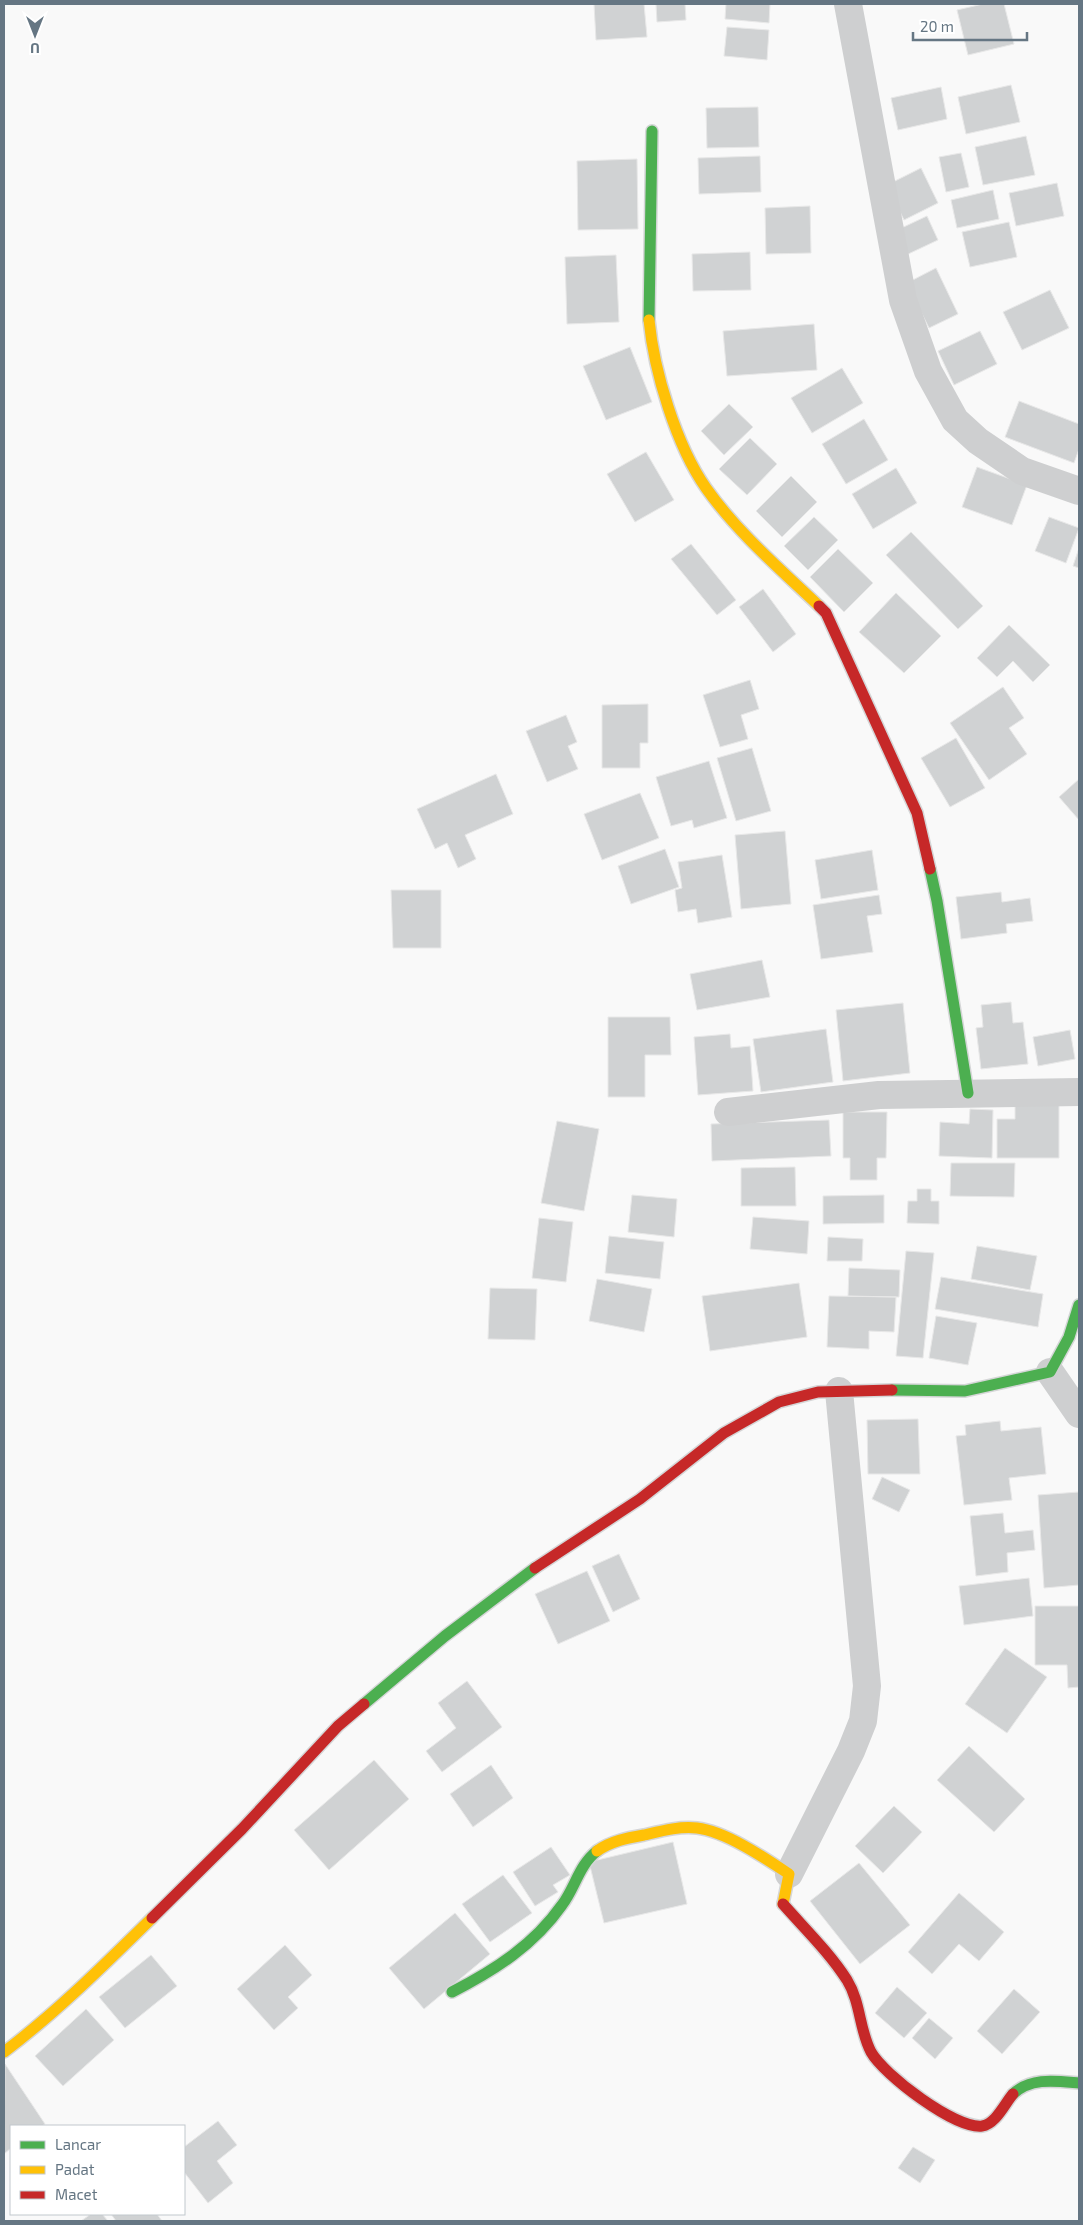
<svg xmlns="http://www.w3.org/2000/svg" width="1083" height="2225" font-family="'Exo 2',sans-serif">
	<rect width="100%" height="100%" fill="#f9f9f9"/>
	<path fill="#d0d2d3" stroke="#e8e8e8" d="M 594,4 L 644,4 L 647,37 L 596,40 Z
		M 656,4 L 685,4 L 686,20 L 657,22 Z
		M 726,4 L 770,4 L 769,23 L 725,19 Z
		M 983,4 L 1004,4 L 1014,44 L 968,55 L 957,10 Z
		M 727,27 L 769,30 L 767,60 L 724,56 Z
		M 1011,85 L 1020,122 L 966,134 L 958,97 Z
		M 941,87 L 947,119 L 898,130 L 891,98 Z
		M 758,107 L 759,147 L 707,148 L 706,108 Z
		M 1026,136 L 1035,175 L 983,185 L 975,147 Z
		M 961,153 L 969,187 L 946,192 L 939,157 Z
		M 760,156 L 761,192 L 699,194 L 698,158 Z
		M 637,159 L 638,229 L 578,230 L 577,161 Z
		M 921,168 L 938,203 L 904,220 L 887,185 Z
		M 1057,183 L 1064,216 L 1016,226 L 1009,193 Z
		M 993,190 L 999,219 L 957,228 L 951,200 Z
		M 810,206 L 811,253 L 766,254 L 765,208 Z
		M 927,216 L 938,240 L 904,256 L 893,232 Z
		M 1009,222 L 1017,257 L 970,267 L 962,232 Z
		M 750,252 L 751,290 L 693,291 L 692,254 Z
		M 616,255 L 619,322 L 567,324 L 565,257 Z
		M 936,268 L 958,314 L 929,328 L 907,283 Z
		M 1050,290 L 1069,328 L 1022,350 L 1003,312 Z
		M 814,324 L 817,370 L 727,376 L 723,331 Z
		M 980,331 L 997,364 L 954,385 L 938,351 Z
		M 630,347 L 652,402 L 606,420 L 583,366 Z
		M 842,368 L 863,403 L 812,433 L 791,398 Z
		M 1019,401 L 1079,424 L 1079,449 L 1074,463 L 1005,437 Z
		M 729,404 L 753,427 L 724,455 L 701,431 Z
		M 864,419 L 888,460 L 846,484 L 822,444 Z
		M 750,438 L 777,464 L 747,495 L 719,469 Z
		M 646,452 L 674,500 L 635,522 L 607,474 Z
		M 977,467 L 1027,485 L 1012,525 L 962,507 Z
		M 896,468 L 917,503 L 873,529 L 852,494 Z
		M 791,476 L 817,502 L 782,537 L 756,511 Z
		M 814,517 L 838,540 L 808,570 L 784,546 Z
		M 1049,517 L 1079,528 L 1066,563 L 1035,551 Z
		M 911,532 L 983,606 L 958,629 L 886,555 Z
		M 691,544 L 736,600 L 717,615 L 671,559 Z
		M 1079,548 L 1079,568 L 1073,566 Z
		M 838,549 L 873,583 L 844,612 L 810,577 Z
		M 763,589 L 796,634 L 773,652 L 739,607 Z
		M 896,593 L 941,636 L 904,673 L 859,632 Z
		M 1009,625 L 1050,665 L 1033,682 L 1013,661 L 997,677 L 977,658 Z
		M 750,680 L 759,709 L 741,715 L 748,739 L 720,747 L 703,695 Z
		M 1003,687 L 1024,718 L 1009,728 L 1027,754 L 989,780 L 950,723 Z
		M 648,704 L 648,743 L 640,743 L 640,768 L 602,768 L 602,705 Z
		M 566,715 L 577,742 L 568,746 L 578,769 L 547,782 L 526,731 Z
		M 956,738 L 985,788 L 950,807 L 921,758 Z
		M 752,748 L 771,811 L 736,821 L 717,758 Z
		M 709,761 L 727,818 L 694,828 L 692,820 L 671,826 L 656,777 Z
		M 496,774 L 513,814 L 465,835 L 476,859 L 458,868 L 447,843 L 435,849 L 417,809 Z
		M 1079,779 L 1079,820 L 1059,797 Z
		M 640,793 L 659,838 L 602,860 L 584,814 Z
		M 785,831 L 791,904 L 741,909 L 735,835 Z
		M 665,849 L 679,887 L 631,904 L 618,866 Z
		M 872,850 L 878,890 L 821,899 L 815,860 Z
		M 722,855 L 732,917 L 698,923 L 696,909 L 678,912 L 675,890 L 682,888 L 678,862 Z
		M 391,890 L 441,890 L 441,948 L 393,948 Z
		M 1001,892 L 1002,902 L 1030,898 L 1033,921 L 1006,924 L 1007,933 L 961,939 L 956,897 Z
		M 879,895 L 882,914 L 867,916 L 873,952 L 821,959 L 813,905 Z
		M 762,960 L 770,997 L 697,1010 L 690,974 Z
		M 1011,1002 L 1013,1023 L 1023,1022 L 1028,1064 L 981,1069 L 976,1028 L 983,1027 L 981,1005 Z
		M 903,1003 L 910,1073 L 843,1081 L 836,1010 Z
		M 608,1017 L 670,1017 L 671,1055 L 645,1055 L 645,1097 L 608,1097 Z
		M 826,1029 L 833,1082 L 761,1092 L 753,1039 Z
		M 1070,1030 L 1075,1059 L 1038,1066 L 1033,1037 Z
		M 730,1034 L 731,1048 L 750,1046 L 753,1091 L 698,1095 L 694,1037 Z
		M 1015,1100 L 1059,1100 L 1059,1158 L 997,1158 L 997,1119 L 1015,1119 Z
		M 970,1109 L 993,1110 L 992,1158 L 939,1156 L 940,1122 L 969,1124 Z
		M 843,1112 L 887,1112 L 886,1158 L 877,1158 L 877,1180 L 850,1180 L 850,1158 L 843,1158 Z
		M 829,1120 L 831,1156 L 712,1161 L 711,1124 Z
		M 557,1121 L 599,1129 L 584,1211 L 541,1203 Z
		M 951,1163 L 1015,1163 L 1014,1197 L 950,1196 Z
		M 795,1167 L 796,1206 L 741,1206 L 741,1168 Z
		M 917,1189 L 931,1189 L 931,1201 L 939,1201 L 939,1224 L 907,1223 L 908,1201 L 917,1201 Z
		M 632,1195 L 677,1199 L 674,1237 L 628,1232 Z
		M 884,1195 L 884,1223 L 823,1224 L 823,1196 Z
		M 753,1217 L 809,1221 L 807,1254 L 750,1249 Z
		M 539,1218 L 573,1222 L 566,1282 L 532,1278 Z
		M 609,1236 L 664,1242 L 660,1279 L 605,1273 Z
		M 828,1237 L 863,1239 L 862,1261 L 827,1261 Z
		M 977,1246 L 1037,1256 L 1030,1290 L 971,1279 Z
		M 906,1251 L 934,1253 L 923,1358 L 896,1356 Z
		M 849,1268 L 900,1270 L 899,1297 L 848,1296 Z
		M 941,1277 L 1043,1294 L 1038,1327 L 935,1309 Z
		M 597,1279 L 652,1289 L 644,1332 L 589,1321 Z
		M 799,1283 L 807,1337 L 710,1351 L 702,1296 Z
		M 490,1288 L 537,1289 L 535,1340 L 488,1339 Z
		M 829,1296 L 896,1297 L 894,1332 L 869,1331 L 869,1349 L 827,1347 Z
		M 936,1316 L 977,1323 L 968,1365 L 929,1358 Z
		M 918,1419 L 920,1474 L 868,1474 L 867,1420 Z
		M 1000,1421 L 1001,1431 L 1041,1427 L 1046,1474 L 1009,1478 L 1012,1500 L 964,1505 L 956,1436 L 966,1435 L 965,1425 Z
		M 882,1477 L 910,1490 L 899,1512 L 872,1499 Z
		M 1079,1492 L 1079,1585 L 1044,1588 L 1038,1495 Z
		M 1003,1513 L 1005,1533 L 1033,1530 L 1035,1550 L 1007,1553 L 1008,1572 L 976,1576 L 970,1516 Z
		M 619,1554 L 640,1599 L 613,1612 L 592,1566 Z
		M 587,1571 L 610,1621 L 558,1644 L 535,1594 Z
		M 1029,1578 L 1033,1616 L 964,1625 L 959,1586 Z
		M 1035,1606 L 1079,1606 L 1079,1687 L 1068,1688 L 1067,1665 L 1035,1665 Z
		M 1005,1648 L 1047,1677 L 1007,1733 L 965,1704 Z
		M 467,1681 L 502,1727 L 442,1772 L 426,1751 L 456,1728 L 438,1703 Z
		M 969,1746 L 1025,1799 L 994,1832 L 937,1780 Z
		M 374,1760 L 409,1799 L 329,1870 L 294,1830 Z
		M 491,1765 L 513,1798 L 473,1827 L 450,1794 Z
		M 894,1806 L 922,1832 L 883,1873 L 855,1846 Z
		M 673,1842 L 687,1904 L 604,1923 L 589,1862 Z
		M 551,1847 L 570,1875 L 553,1885 L 558,1892 L 535,1906 L 513,1872 Z
		M 859,1863 L 910,1925 L 860,1964 L 810,1901 Z
		M 503,1875 L 532,1913 L 490,1942 L 462,1904 Z
		M 959,1893 L 1004,1932 L 979,1961 L 959,1944 L 932,1974 L 908,1952 Z
		M 455,1913 L 490,1954 L 424,2009 L 389,1968 Z
		M 285,1945 L 312,1975 L 288,1997 L 298,2008 L 274,2030 L 237,1989 Z
		M 151,1955 L 177,1986 L 125,2028 L 99,1997 Z
		M 897,1987 L 927,2013 L 904,2038 L 875,2013 Z
		M 1014,1989 L 1040,2012 L 1002,2054 L 977,2031 Z
		M 86,2009 L 114,2040 L 63,2086 L 35,2056 Z
		M 929,2018 L 953,2038 L 935,2059 L 912,2038 Z
		M 5,2064 L 45,2124 L 42,2126 L 11,2126 L 11,2148 L 4,2154 Z
		M 218,2121 L 237,2145 L 217,2161 L 233,2183 L 208,2203 L 184,2172 L 184,2147 Z
		M 913,2147 L 935,2160 L 920,2183 L 898,2168 Z
		M 91,2214 L 102,2214 L 108,2221 L 81,2221 Z
		M 111,2214 L 157,2214 L 162,2221 L 116,2221 Z"/>
	<g fill="none" stroke-linecap="round" stroke-linejoin="round">
		<defs>
			<path id="fast" d="M 649,320 L 652,131
				M 930,869 L 937,901 L 968,1093
				M 892,1390 L 965,1391 L 1050,1372 L 1069,1337 L 1079,1305
				M 364,1704 L 445,1636 L 535,1568
				M 452,1992 C 495,1970 534,1945 562,1905 C 575,1888 579,1865 597,1851
				M 1013,2094 C 1031,2077 1056,2081 1079,2083"/>
			<path id="slow" d="M 649,320 C 654,371 676,445 706,488 C 737,532 780,569 819,606
				M 597,1851 C 611,1841 627,1838 644,1835 C 661,1831 679,1826 697,1828 C 725,1831 765,1858 789,1874 L 783,1904
				M 4,2052 C 57,2012 104,1965 152,1918"/>
			<path id="jam" d="M 819,606 L 826,613 L 917,813 L 930,869
				M 535,1568 L 640,1499 L 724,1433 L 779,1402 L 818,1392 L 892,1390
				M 783,1904 C 805,1929 829,1952 847,1980 C 861,2003 859,2029 871,2052 C 884,2075 955,2129 982,2126 C 996,2124 1005,2103 1013,2094
				M 152,1918 L 242,1829 L 338,1726 L 364,1704"/>
		</defs>
		<use href="#fast" stroke="#d5d6d7" stroke-width="14"/>
		<use href="#slow" stroke="#d5d6d7" stroke-width="14"/>
		<use href="#jam" stroke="#d5d6d7" stroke-width="14"/>
		<path stroke="#cecfd0" stroke-width="28" d="M 848,4 L 903,300 L 928,371 L 955,420 L 978,441 L 1022,471 L 1079,491
			M 728,1112 L 879,1095 L 1079,1092
			M 1050,1372 L 1079,1414
			M 789,1874 L 851,1751 L 863,1721 L 867,1686 L 839,1391"/>
		<use href="#fast" stroke="#4caf50" stroke-width="11"/>
		<use href="#slow" stroke="#ffc107" stroke-width="11"/>
		<use href="#jam" stroke="#c62828" stroke-width="11"/>
	</g>
	<rect width="1083" height="2225" fill="none" stroke="#657683" stroke-width="10"/>
	<rect x="10" y="2125" width="175" height="90" fill="#ffffff" stroke="#c1c8cd"/>
	<rect x="20" y="2141" width="25" height="8" fill="#4caf50" stroke="#c1c8cd"/>
	<text x="55" y="2150" font-size="15" fill="#657683">Lancar</text>
	<rect x="20" y="2166" width="25" height="8" fill="#ffc107" stroke="#c1c8cd"/>
	<text x="55" y="2175" font-size="15" fill="#657683">Padat</text>
	<rect x="20" y="2191" width="25" height="8" fill="#c62828" stroke="#c1c8cd"/>
	<text x="55" y="2200" font-size="15" fill="#657683">Macet</text>
	<g transform="translate(35 35) rotate(180)" stroke="#ffffff" stroke-width="4" paint-order="stroke">
	<path d="M0-4L9 19L0 12L-9 19Z" fill="#657683"/>
	<text y="-8" font-size="14" font-weight="bold" text-anchor="middle" fill="#657683">U</text>
	</g>
	<path d="M913 32v8h114v-8" fill="none" stroke="#657683" stroke-width="2.5"/>
	<text x="920" y="32" font-size="15" fill="#657683" stroke="#ffffff" stroke-width="4" paint-order="stroke">20 m</text>
</svg>
